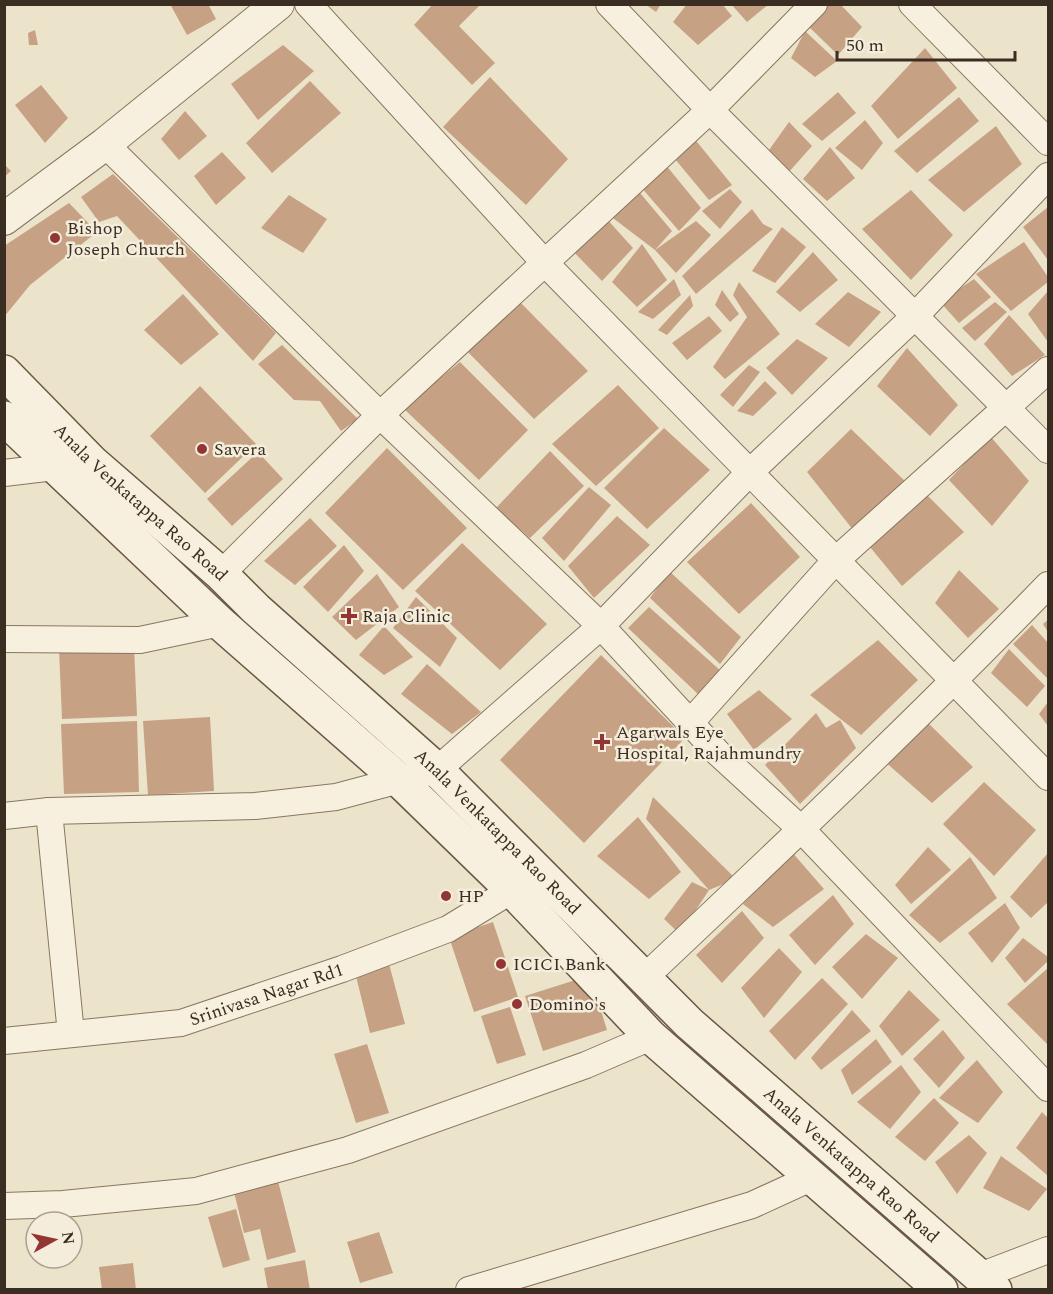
<svg xmlns="http://www.w3.org/2000/svg" width="1053" height="1294" font-family="Spectral,serif">
	<rect width="100%" height="100%" fill="#ece3cb"/>
	<path fill="#c7a184" d="M 170,4 L 208,4 L 216,19 L 187,35 Z
		M 433,4 L 481,4 L 459,26 L 495,63 L 472,85 L 414,25 Z
		M 645,4 L 661,4 L 656,12 Z
		M 687,4 L 722,4 L 732,16 L 698,45 L 673,22 Z
		M 731,4 L 769,4 L 747,22 Z
		M 822,4 L 840,4 L 862,27 L 838,55 L 805,23 Z
		M 35,30 L 38,45 L 29,45 L 28,33 Z
		M 805,31 L 837,61 L 815,77 L 791,58 Z
		M 283,45 L 314,71 L 258,120 L 231,84 Z
		M 925,48 L 957,88 L 898,139 L 871,106 Z
		M 490,77 L 568,159 L 526,205 L 443,127 Z
		M 310,81 L 341,113 L 272,173 L 246,143 Z
		M 41,85 L 68,118 L 45,143 L 15,105 Z
		M 838,92 L 856,113 L 822,141 L 802,124 Z
		M 959,97 L 979,121 L 917,173 L 894,151 Z
		M 185,111 L 207,136 L 179,160 L 161,139 Z
		M 865,120 L 883,143 L 862,170 L 835,148 Z
		M 789,122 L 812,146 L 788,173 L 769,150 Z
		M 996,126 L 1022,164 L 964,212 L 928,180 Z
		M 693,137 L 732,185 L 709,200 L 670,153 Z
		M 830,147 L 855,178 L 827,201 L 803,179 Z
		M 222,152 L 246,178 L 216,205 L 194,176 Z
		M 4,164 L 11,171 L 4,177 Z
		M 665,164 L 701,208 L 679,231 L 640,186 Z
		M 113,174 L 276,333 L 253,361 L 117,216 L 99,222 L 81,197 Z
		M 635,187 L 672,231 L 655,250 L 605,212 Z
		M 730,189 L 742,202 L 720,229 L 702,211 Z
		M 911,190 L 953,235 L 911,280 L 862,229 Z
		M 289,195 L 327,219 L 303,253 L 261,228 Z
		M 69,203 L 97,232 L 30,285 L 4,317 L 4,246 Z
		M 1048,207 L 1048,260 L 1023,227 Z
		M 752,209 L 763,224 L 773,229 L 696,294 L 682,276 Z
		M 605,217 L 633,248 L 602,281 L 567,245 Z
		M 696,221 L 711,235 L 676,273 L 655,250 Z
		M 782,227 L 806,247 L 775,283 L 752,271 Z
		M 1024,242 L 1048,277 L 1048,282 L 1011,311 L 976,274 Z
		M 642,244 L 667,280 L 637,307 L 612,282 Z
		M 813,252 L 838,280 L 800,312 L 776,292 Z
		M 674,279 L 681,295 L 653,319 L 638,312 Z
		M 974,279 L 991,297 L 959,323 L 940,302 Z
		M 739,282 L 780,334 L 725,379 L 713,367 L 747,317 L 733,295 Z
		M 722,290 L 739,314 L 730,322 L 715,305 Z
		M 1048,291 L 1048,342 L 1028,314 Z
		M 848,292 L 881,312 L 849,347 L 815,324 Z
		M 183,294 L 219,334 L 181,365 L 144,330 Z
		M 690,295 L 693,306 L 667,335 L 658,330 Z
		M 515,297 L 588,371 L 534,419 L 466,350 Z
		M 995,302 L 1007,312 L 975,341 L 962,328 Z
		M 1009,315 L 1045,355 L 1012,376 L 984,344 Z
		M 709,316 L 722,331 L 687,360 L 672,343 Z
		M 797,339 L 828,358 L 792,395 L 766,368 Z
		M 282,345 L 358,419 L 341,431 L 320,401 L 294,400 L 258,364 Z
		M 907,348 L 958,405 L 930,436 L 877,386 Z
		M 460,362 L 528,430 L 479,480 L 403,408 Z
		M 749,365 L 760,372 L 733,407 L 720,395 Z
		M 765,381 L 777,393 L 753,416 L 737,411 Z
		M 618,385 L 659,428 L 596,486 L 552,444 Z
		M 200,386 L 256,444 L 205,493 L 150,436 Z
		M 664,428 L 710,470 L 647,529 L 604,488 Z
		M 851,429 L 907,483 L 854,531 L 807,472 Z
		M 990,436 L 1029,481 L 992,526 L 949,480 Z
		M 387,448 L 467,528 L 403,590 L 325,513 Z
		M 550,451 L 584,486 L 530,538 L 496,508 Z
		M 258,452 L 283,479 L 232,526 L 207,499 Z
		M 589,487 L 611,505 L 564,561 L 542,538 Z
		M 927,495 L 964,532 L 902,586 L 870,547 Z
		M 751,503 L 800,557 L 739,614 L 687,562 Z
		M 617,516 L 650,545 L 594,598 L 568,566 Z
		M 310,518 L 337,546 L 295,585 L 264,561 Z
		M 462,543 L 547,624 L 500,670 L 415,591 Z
		M 344,545 L 364,571 L 328,612 L 303,587 Z
		M 959,570 L 999,609 L 968,638 L 935,603 Z
		M 669,571 L 741,637 L 720,664 L 650,598 Z
		M 377,574 L 399,607 L 356,640 L 332,617 Z
		M 416,597 L 457,638 L 440,667 L 393,628 Z
		M 649,607 L 721,671 L 699,695 L 628,628 Z
		M 1048,620 L 1048,632 L 1043,624 Z
		M 1032,625 L 1048,643 L 1048,679 L 1013,644 Z
		M 384,626 L 413,657 L 384,675 L 359,655 Z
		M 878,640 L 918,680 L 861,735 L 810,695 Z
		M 134,646 L 137,716 L 62,719 L 59,649 Z
		M 1009,649 L 1045,686 L 1027,707 L 991,673 Z
		M 601,655 L 685,738 L 584,843 L 500,760 Z
		M 427,664 L 481,712 L 452,734 L 401,694 Z
		M 759,690 L 792,719 L 754,750 L 727,714 Z
		M 1048,702 L 1048,726 L 1039,714 Z
		M 816,713 L 826,728 L 840,720 L 856,748 L 800,804 L 765,765 Z
		M 210,717 L 214,791 L 148,795 L 143,721 Z
		M 137,721 L 139,792 L 64,794 L 61,724 Z
		M 926,721 L 973,767 L 932,803 L 883,760 Z
		M 984,782 L 1036,830 L 994,876 L 943,824 Z
		M 653,797 L 736,879 L 709,890 L 646,819 Z
		M 638,817 L 681,872 L 649,899 L 597,856 Z
		M 928,847 L 951,870 L 911,904 L 895,885 Z
		M 791,851 L 824,889 L 773,927 L 743,904 Z
		M 1048,853 L 1048,902 L 1031,918 L 1010,897 Z
		M 970,857 L 997,898 L 940,943 L 909,915 Z
		M 692,882 L 709,890 L 680,934 L 664,919 Z
		M 833,895 L 854,924 L 815,965 L 789,935 Z
		M 1005,903 L 1020,928 L 992,963 L 968,933 Z
		M 742,911 L 764,938 L 722,983 L 696,955 Z
		M 493,922 L 518,997 L 474,1012 L 449,937 Z
		M 866,934 L 898,958 L 862,999 L 832,967 Z
		M 1023,938 L 1048,957 L 1048,961 L 1025,983 L 1005,958 Z
		M 779,948 L 802,972 L 764,1018 L 741,988 Z
		M 388,960 L 405,1024 L 370,1033 L 354,968 Z
		M 1048,968 L 1048,1045 L 1007,1004 Z
		M 585,977 L 592,999 L 597,998 L 607,1030 L 543,1051 L 525,996 Z
		M 822,978 L 848,1004 L 795,1060 L 769,1031 Z
		M 909,990 L 940,1020 L 902,1056 L 879,1026 Z
		M 510,1007 L 526,1055 L 497,1064 L 481,1016 Z
		M 852,1010 L 871,1031 L 821,1070 L 811,1058 Z
		M 943,1030 L 965,1058 L 939,1088 L 913,1059 Z
		M 876,1039 L 892,1062 L 852,1095 L 841,1070 Z
		M 367,1044 L 389,1113 L 356,1123 L 334,1054 Z
		M 977,1060 L 1003,1092 L 978,1123 L 939,1098 Z
		M 901,1065 L 921,1092 L 890,1129 L 857,1102 Z
		M 934,1098 L 959,1123 L 925,1161 L 895,1137 Z
		M 1042,1112 L 1048,1118 L 1048,1176 L 1016,1148 Z
		M 969,1135 L 987,1153 L 957,1194 L 935,1162 Z
		M 1001,1156 L 1047,1189 L 1029,1211 L 983,1188 Z
		M 278,1181 L 296,1252 L 267,1260 L 260,1229 L 244,1233 L 234,1192 Z
		M 236,1209 L 250,1260 L 223,1268 L 208,1217 Z
		M 379,1232 L 393,1273 L 360,1283 L 347,1242 Z
		M 305,1260 L 310,1290 L 268,1290 L 264,1268 Z
		M 133,1263 L 136,1290 L 102,1290 L 99,1267 Z"/>
	<g fill="none" stroke-linecap="round" stroke-linejoin="round">
		<defs>
			<g id="minor">
				<path d="M 308,4 L 544,262 L 1048,777"/>
				<path d="M 609,4 L 710,110 L 1048,450"/>
				<path d="M 912,4 L 1048,142"/>
				<path d="M 105,144 L 380,415 L 601,626 L 718,753 L 802,830 L 1048,1088"/>
				<path d="M 4,473 L 54,467"/>
				<path d="M 221,574 L 380,415 L 710,110 L 814,4"/>
				<path d="M 4,639 L 140,640 L 220,623"/>
				<path d="M 690,723 L 835,561 L 1048,370"/>
				<path d="M 49,811 L 71,1034"/>
				<path d="M 4,816 L 49,811 L 255,806 L 336,797 L 437,770 L 601,626 L 749,473 L 916,315 L 1048,176"/>
				<path d="M 644,978 C 781,849 917,720 1048,585"/>
				<path id="s1" d="M 4,1041 L 181,1023 L 342,969 L 448,929 L 499,898 L 510,888"/>
				<path d="M 4,1206 L 63,1204 L 196,1191 L 348,1150 L 586,1065 L 651,1037"/>
				<path d="M 980,1276 L 1048,1250"/>
				<path d="M 469,1290 L 752,1205 L 811,1178"/>
			</g>
			<path id="tertiary" d="M 4,219 L 105,144 L 278,4"/>
			<g id="secondary">
				<path id="s2" d="M 4,372 L 92,462 L 221,574 L 256,609 L 437,770 L 689,1023 L 995,1290"/>
				<path d="M 4,418 L 220,623 L 400,781 L 510,888 L 651,1037 L 941,1290"/>
			</g>
		</defs>
		<use href="#minor" stroke="#887660" stroke-width="28"/>
		<use href="#tertiary" stroke="#887660" stroke-width="34"/>
		<use href="#secondary" stroke="#6a5743" stroke-width="36"/>
		<use href="#minor" stroke="#f7f0de" stroke-width="26"/>
		<use href="#tertiary" stroke="#f7f0de" stroke-width="32"/>
		<use href="#secondary" stroke="#f7f0de" stroke-width="33"/>
	</g>
	<g fill="#933534" stroke="#f4eddb" stroke-width="2">
		<circle cx="55" cy="238" r="6"/>
		<circle cx="202" cy="449" r="6"/>
		<path d="M346 607h6v6h6v6h-6v6h-6v-6h-6v-6h6z"/>
		<path d="M599 733h6v6h6v6h-6v6h-6v-6h-6v-6h6z"/>
		<circle cx="446" cy="896" r="6"/>
		<circle cx="501" cy="964" r="6"/>
		<circle cx="517" cy="1004" r="6"/>
	</g>
	<g text-anchor="middle" stroke-width="5" stroke-linejoin="round" paint-order="stroke">
		<g font-size="18" fill="#3a2e22" stroke="#f4eddb" text-anchor="start">
			<text x="67" y="234">Bishop<tspan x="67" dy="21">Joseph Church</tspan></text>
			<text x="214" y="455">Savera</text>
			<text x="362" y="622">Raja Clinic</text>
			<text x="616" y="738">Agarwals Eye<tspan x="616" dy="21">Hospital, Rajahmundry</tspan></text>
			<text x="458" y="902">HP</text>
			<text x="513" y="970">ICICI Bank</text>
			<text x="529" y="1010">Domino's</text>
		</g>
		<g font-size="18" fill="#3a2e22" stroke="#f4eddb">
			<text dy="6" stroke="none"><textPath href="#s2" startOffset="189">Anala Venkatappa Rao Road</textPath></text>
			<text dy="6" stroke="none"><textPath href="#s2" startOffset="675">Anala Venkatappa Rao Road</textPath></text>
			<text dy="6" stroke="none"><textPath href="#s1" startOffset="268">Srinivasa Nagar Rd1</textPath></text>
			<text dy="6" stroke="none"><textPath href="#s2" startOffset="1161">Anala Venkatappa Rao Road</textPath></text>
		</g>
	</g>
	<rect width="1053" height="1294" fill="none" stroke="#3a2e22" stroke-width="12"/>
	<g transform="translate(54 1240) rotate(82)"><circle r="28" fill="#f4eddb" stroke="#aaa191" stroke-width="1.5"/>
	<path d="M0-4.5L10 22L0 15L-10 22Z" fill="#933534"/>
	<text y="-9" font-size="16" font-weight="bold" text-anchor="middle" fill="#3a2e22">N</text>
	</g>
	<path d="M837 51v9h178v-9" fill="none" stroke="#3a2e22" stroke-width="3"/>
	<text x="846" y="51" font-size="18" fill="#3a2e22" stroke="#f4eddb" stroke-width="4.5" paint-order="stroke">50 m</text>
</svg>
